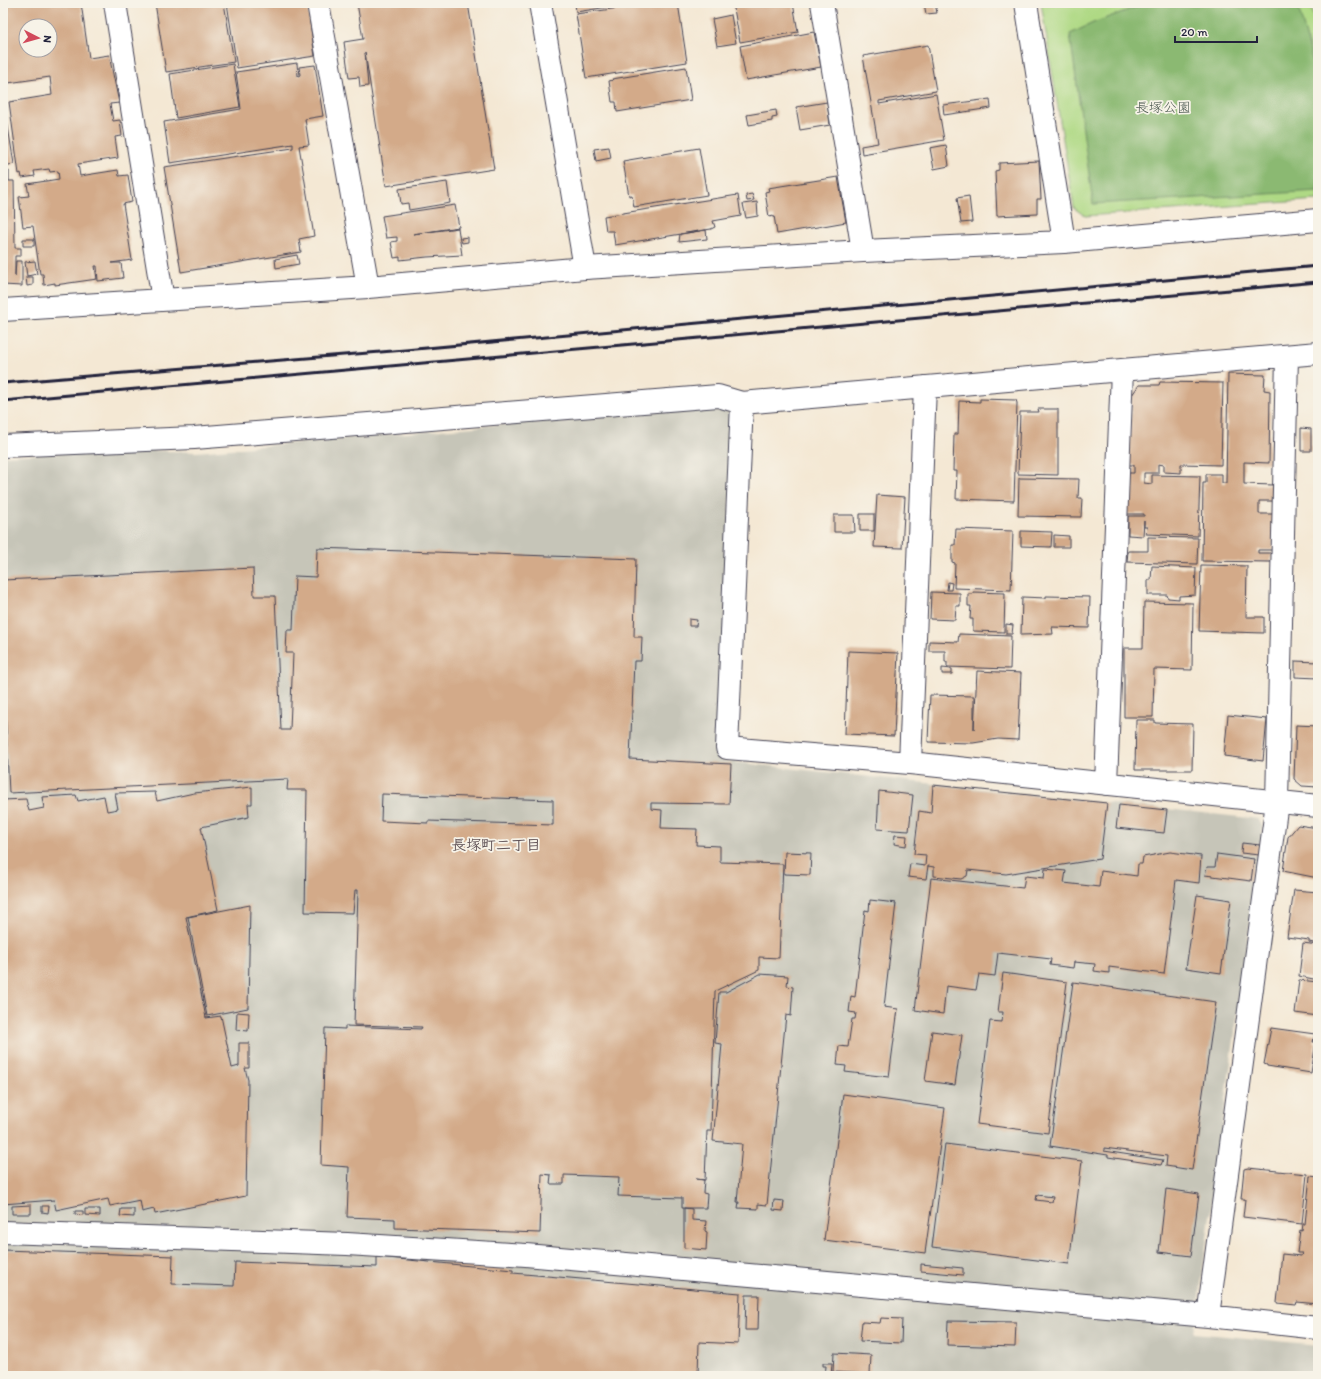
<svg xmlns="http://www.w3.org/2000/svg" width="1321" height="1379" font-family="Itim,'Klee One',sans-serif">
	<rect width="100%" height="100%" fill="#f7f3e8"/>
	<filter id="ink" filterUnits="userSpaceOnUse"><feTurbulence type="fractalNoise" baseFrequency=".025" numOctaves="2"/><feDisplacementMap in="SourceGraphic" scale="8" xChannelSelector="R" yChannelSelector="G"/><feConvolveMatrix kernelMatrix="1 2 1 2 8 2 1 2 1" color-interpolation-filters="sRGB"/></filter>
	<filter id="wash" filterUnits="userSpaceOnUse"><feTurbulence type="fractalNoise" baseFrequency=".012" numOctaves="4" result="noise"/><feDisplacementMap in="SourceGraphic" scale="16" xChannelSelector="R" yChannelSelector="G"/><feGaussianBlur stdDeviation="0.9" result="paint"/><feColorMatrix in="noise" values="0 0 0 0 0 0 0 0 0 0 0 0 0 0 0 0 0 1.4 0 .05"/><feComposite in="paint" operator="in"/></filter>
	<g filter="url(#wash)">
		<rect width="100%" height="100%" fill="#f4e8d4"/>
		<path fill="#c6c5b8" d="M 719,405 L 732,415 L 723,761 L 1258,819 L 1263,827 L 1194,1333 L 1318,1345 L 1318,1376 L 3,1376 L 3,456 L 130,450 L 197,452 Z"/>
		<path fill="#afd984" stroke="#687e60" d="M 1041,3 L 1310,3 L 1318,33 L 1318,200 L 1085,216 L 1074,208 Z"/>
		<path fill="#8bb972" stroke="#566e56" d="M 1147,3 L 1297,3 L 1318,80 L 1318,191 L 1093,204 L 1070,34 L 1093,23 Z"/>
		<g id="blocks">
			<path fill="#d3aa89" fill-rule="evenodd" d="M 3,3 L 81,3 L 89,58 L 109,55 L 119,103 L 110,104 L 113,121 L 120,120 L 122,136 L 115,137 L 118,158 L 78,164 L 80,176 L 118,170 L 119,176 L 128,175 L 132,202 L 123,204 L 132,260 L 111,263 L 121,263 L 123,278 L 98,281 L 97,266 L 95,266 L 97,279 L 55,285 L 55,283 L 44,285 L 43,274 L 40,274 L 33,226 L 23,227 L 19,197 L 29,196 L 27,184 L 59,179 L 58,171 L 50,172 L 49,169 L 34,171 L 35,176 L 22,178 L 21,173 L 19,174 L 9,102 L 52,95 L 50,77 L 8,83 L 7,78 L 3,78 ZM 26,26 L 50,26 L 50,50 L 26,50 Z
				M 155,3 L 224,3 L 234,62 L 166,72 Z
				M 227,3 L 307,3 L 315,56 L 237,68 Z
				M 357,3 L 468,3 L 494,169 L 386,186 L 365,52 L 368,86 L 360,87 L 359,77 L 349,78 L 344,42 L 363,39 Z
				M 575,3 L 627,3 L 627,4 L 576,12 Z
				M 655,3 L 678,3 L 687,62 L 586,78 L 576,14 Z
				M 733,3 L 793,3 L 798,32 L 740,42 Z
				M 924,3 L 935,3 L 937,13 L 926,14 Z
				M 731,15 L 736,43 L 717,46 L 712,19 Z
				M 814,32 L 821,67 L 746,80 L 740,46 Z
				M 928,45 L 936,91 L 879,101 L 879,104 L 936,94 L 944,140 L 862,154 L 861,146 L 878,143 L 863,56 Z
				M 297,63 L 298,76 L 300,75 L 299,67 L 315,65 L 323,116 L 305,119 L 309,145 L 299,146 L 314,236 L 299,239 L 301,252 L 181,272 L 164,167 L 293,148 L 293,144 L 170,163 L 164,122 L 241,109 L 236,72 Z
				M 233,64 L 240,107 L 176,118 L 170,74 Z
				M 686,67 L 691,100 L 617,112 L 616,102 L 612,102 L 609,81 L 613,80 L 612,79 Z
				M 990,99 L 991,108 L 944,115 L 943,105 Z
				M 4,102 L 14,164 L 3,166 L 3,103 Z
				M 827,102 L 830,125 L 800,130 L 796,107 Z
				M 776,110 L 777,117 L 772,118 L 772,121 L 749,125 L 747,115 Z
				M 946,145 L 949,166 L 934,169 L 930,148 Z
				M 609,147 L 611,158 L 596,161 L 594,149 Z
				M 699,148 L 707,195 L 634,207 L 632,195 L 629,196 L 623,161 Z
				M 1039,161 L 1041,199 L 1037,199 L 1037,214 L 997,216 L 995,171 L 999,170 L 999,163 Z
				M 3,171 L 9,171 L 9,181 L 14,181 L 15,248 L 21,248 L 21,256 L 15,256 L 15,276 L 16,261 L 22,261 L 22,286 L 3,285 Z
				M 838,177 L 846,222 L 777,234 L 774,216 L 769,217 L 765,192 L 769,191 L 768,188 Z
				M 447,182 L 450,203 L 409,210 L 408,203 L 401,204 L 399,189 Z
				M 752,194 L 754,200 L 747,201 L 746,195 Z
				M 738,195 L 741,216 L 713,221 L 715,227 L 711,229 L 615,245 L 613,231 L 606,231 L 604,216 Z
				M 969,196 L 972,222 L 961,223 L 957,198 Z
				M 757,202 L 758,216 L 746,218 L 743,204 Z
				M 455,205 L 459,227 L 413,234 L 458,228 L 462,255 L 427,257 L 400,260 L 400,257 L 394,258 L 391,242 L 397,241 L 397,237 L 386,238 L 382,216 Z
				M 706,230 L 707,239 L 679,242 L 680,234 Z
				M 468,237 L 468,242 L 462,243 L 461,238 Z
				M 23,239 L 34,239 L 34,246 L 23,246 Z
				M 297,255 L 299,264 L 276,268 L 275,259 Z
				M 35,261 L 37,274 L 27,276 L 25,262 Z
				M 26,277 L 33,277 L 33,285 L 27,286 Z
				M 1228,374 L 1265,375 L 1264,390 L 1270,391 L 1269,463 L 1244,462 L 1244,484 L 1273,485 L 1273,501 L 1259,501 L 1259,514 L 1274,514 L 1273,550 L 1258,550 L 1258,553 L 1270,553 L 1272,555 L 1271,562 L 1202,561 L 1203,483 L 1206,483 L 1206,474 L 1222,474 L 1222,483 L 1226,483 Z
				M 1160,382 L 1223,383 L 1221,465 L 1181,464 L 1181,473 L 1164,472 L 1164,465 L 1158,464 L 1158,473 L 1144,473 L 1144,483 L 1152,484 L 1152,475 L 1200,476 L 1198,536 L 1146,534 L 1147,527 L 1144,527 L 1144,521 L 1143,536 L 1128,535 L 1128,516 L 1144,516 L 1144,514 L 1127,514 L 1128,473 L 1134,473 L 1134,465 L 1128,465 L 1132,395 L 1139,385 L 1159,385 Z
				M 980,399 L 1016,400 L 1017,403 L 1014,501 L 956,499 L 957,471 L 953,471 L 954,434 L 958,434 L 959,401 L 980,402 Z
				M 1038,409 L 1058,409 L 1058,475 L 1018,474 L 1020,412 L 1039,412 Z
				M 1301,428 L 1311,429 L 1311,451 L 1301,451 Z
				M 1019,478 L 1079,479 L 1078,498 L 1082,498 L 1081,517 L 1018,516 Z
				M 877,495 L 905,497 L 902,548 L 874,547 Z
				M 860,514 L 874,514 L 874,531 L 860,531 Z
				M 834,515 L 854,515 L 855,532 L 834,532 Z
				M 956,529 L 1013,531 L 1011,590 L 954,588 L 955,563 L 952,562 L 952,545 L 955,545 Z
				M 1021,531 L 1052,532 L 1051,547 L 1021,546 Z
				M 1054,535 L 1069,536 L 1069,547 L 1054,547 Z
				M 1148,537 L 1198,538 L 1197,564 L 1127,562 L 1128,551 L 1148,551 Z
				M 317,548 L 636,559 L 634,637 L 642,637 L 641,661 L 634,661 L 630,759 L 731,764 L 729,804 L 651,803 L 651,809 L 662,810 L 661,828 L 697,829 L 696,845 L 720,846 L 720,862 L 783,864 L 779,958 L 759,957 L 759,970 L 715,991 L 711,1131 L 707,1131 L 705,1180 L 696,1179 L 704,1180 L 703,1193 L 707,1194 L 706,1208 L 682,1208 L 682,1198 L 618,1196 L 619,1177 L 564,1175 L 564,1184 L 550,1184 L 551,1175 L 542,1174 L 540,1233 L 395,1228 L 395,1219 L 347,1217 L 349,1167 L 321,1165 L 325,1028 L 345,1029 L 345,1026 L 421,1029 L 422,1027 L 354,1025 L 358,890 L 355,890 L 353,913 L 305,912 L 307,790 L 287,790 L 288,779 L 9,793 L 3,663 L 3,580 L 253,568 L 254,596 L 275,596 L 281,730 L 290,730 L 293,653 L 286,653 L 287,630 L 293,630 L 295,576 L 316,577 ZM 382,794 L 553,800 L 553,825 L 428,821 L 428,823 L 381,821 Z
				M 1201,565 L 1247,566 L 1246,617 L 1264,617 L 1264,633 L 1199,631 Z
				M 1152,566 L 1196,568 L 1195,595 L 1179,596 L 1179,599 L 1168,598 L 1167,595 L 1148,595 L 1148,580 L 1151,580 Z
				M 948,582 L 952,583 L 951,590 L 947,590 Z
				M 931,592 L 960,593 L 960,606 L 956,606 L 955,620 L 930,619 Z
				M 973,592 L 1005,593 L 1004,632 L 973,631 L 973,619 L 970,619 L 971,606 L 968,606 L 968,594 L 973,594 Z
				M 1046,596 L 1090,597 L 1089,628 L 1052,627 L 1053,634 L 1021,635 L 1022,597 L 1046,598 Z
				M 1144,602 L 1193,603 L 1192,670 L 1154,669 L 1153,717 L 1124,717 L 1124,648 L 1143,648 Z
				M 689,619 L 697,620 L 696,626 L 689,626 Z
				M 1006,624 L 1013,625 L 1012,634 L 1006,634 Z
				M 959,634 L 1011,636 L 1010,669 L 947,667 L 947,662 L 945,662 L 945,651 L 929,651 L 929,641 L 958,642 Z
				M 848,651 L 898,653 L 894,736 L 845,734 Z
				M 1295,661 L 1318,662 L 1318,678 L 1295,677 Z
				M 942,668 L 952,669 L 952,674 L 942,674 Z
				M 977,671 L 1021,673 L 1018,740 L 998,739 L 973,743 L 928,742 L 930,695 L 974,696 L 974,729 Z
				M 1228,715 L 1267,719 L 1263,761 L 1224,756 Z
				M 1136,720 L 1155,720 L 1155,723 L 1193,724 L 1192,770 L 1135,770 Z
				M 1296,725 L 1318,726 L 1318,787 L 1302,786 L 1294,779 Z
				M 933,785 L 1107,803 L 1100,859 L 1006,874 L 968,870 L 967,876 L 961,879 L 934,876 L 934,867 L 928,866 L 926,879 L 908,877 L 910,864 L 925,866 L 926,855 L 914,854 L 919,811 L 931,813 Z
				M 252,787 L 252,804 L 248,804 L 249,817 L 201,827 L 218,910 L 186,917 L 206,1018 L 221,1016 L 232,1068 L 239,1066 L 239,1043 L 249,1043 L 249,1068 L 245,1068 L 248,1080 L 246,1196 L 155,1214 L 154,1209 L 142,1212 L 140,1200 L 110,1206 L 108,1199 L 56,1210 L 54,1200 L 3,1204 L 3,800 L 26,799 L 29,811 L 44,808 L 42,797 L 76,795 L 78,801 L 104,796 L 107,811 L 118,809 L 115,793 L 155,792 L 157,801 L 194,793 Z
				M 879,791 L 913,795 L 909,831 L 877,829 Z
				M 1119,805 L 1167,810 L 1164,833 L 1116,828 Z
				M 1298,825 L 1318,828 L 1318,878 L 1283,871 L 1288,837 Z
				M 895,835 L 907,836 L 906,846 L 894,844 Z
				M 1242,843 L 1260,845 L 1259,855 L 1241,853 Z
				M 785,852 L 811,853 L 810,875 L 784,874 Z
				M 1170,852 L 1201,856 L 1199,883 L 1176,880 L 1164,974 L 1109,967 L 1109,973 L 1094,971 L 1095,964 L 1074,962 L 1073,968 L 1050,965 L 1051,959 L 998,953 L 995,976 L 979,974 L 976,990 L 946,986 L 943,1014 L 915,1010 L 931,878 L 1023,888 L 1025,876 L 1044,878 L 1045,869 L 1066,871 L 1064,883 L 1099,887 L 1101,871 L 1137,876 L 1138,864 L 1142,864 L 1143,857 Z
				M 1217,854 L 1254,859 L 1251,881 L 1205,875 L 1207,867 L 1215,867 Z
				M 1294,890 L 1318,892 L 1318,944 L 1309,942 L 1309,940 L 1287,937 Z
				M 1197,895 L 1231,900 L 1221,973 L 1186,968 Z
				M 870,900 L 896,903 L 884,1007 L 898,1009 L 889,1077 L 845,1072 L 846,1066 L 837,1065 L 839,1046 L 848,1047 L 852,1019 L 855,1019 L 856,1013 L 849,1012 L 851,996 L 855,997 L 865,910 L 869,911 Z
				M 250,905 L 248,1008 L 207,1016 L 188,917 Z
				M 1303,943 L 1318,945 L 1318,980 L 1299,976 Z
				M 1003,973 L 1067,982 L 1048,1133 L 977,1124 L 990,1021 L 1002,1022 L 1003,1012 L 998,1012 Z
				M 760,974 L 788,976 L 787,986 L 793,987 L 791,1016 L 786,1015 L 767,1205 L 758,1204 L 758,1209 L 738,1208 L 739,1202 L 737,1202 L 742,1144 L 713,1141 L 722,1044 L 715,1043 L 719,992 L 726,992 Z
				M 1299,980 L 1318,982 L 1318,1016 L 1295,1013 Z
				M 1073,982 L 1216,1002 L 1192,1170 L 1166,1166 L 1167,1156 L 1104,1148 L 1104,1151 L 1163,1160 L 1161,1165 L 1108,1157 L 1108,1155 L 1050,1146 Z
				M 237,1012 L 249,1013 L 248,1031 L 236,1030 Z
				M 1271,1028 L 1315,1034 L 1313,1042 L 1316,1042 L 1311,1073 L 1267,1066 L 1267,1065 L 1264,1064 Z
				M 932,1031 L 962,1035 L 955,1085 L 925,1081 Z
				M 843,1094 L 945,1108 L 925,1253 L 824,1240 Z
				M 945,1144 L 1082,1161 L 1069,1264 L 932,1247 ZM 1037,1195 L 1053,1197 L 1052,1202 L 1036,1200 Z
				M 1248,1168 L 1307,1174 L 1302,1224 L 1243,1217 L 1245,1199 L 1241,1199 L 1244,1169 Z
				M 1310,1176 L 1318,1177 L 1318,1304 L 1297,1302 L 1296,1305 L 1277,1303 L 1282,1254 L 1301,1256 L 1302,1253 L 1297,1253 L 1300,1230 L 1302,1231 L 1303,1224 L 1305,1224 Z
				M 1166,1189 L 1199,1194 L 1191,1256 L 1159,1252 Z
				M 774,1200 L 784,1201 L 783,1211 L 773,1210 Z
				M 31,1205 L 31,1214 L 12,1214 L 12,1206 Z
				M 42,1206 L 49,1206 L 48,1213 L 42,1212 Z
				M 684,1208 L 692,1209 L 692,1220 L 706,1221 L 705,1231 L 707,1232 L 706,1250 L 684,1248 Z
				M 85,1209 L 100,1209 L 100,1216 L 85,1215 Z
				M 121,1209 L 134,1209 L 134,1217 L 120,1216 Z
				M 75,1211 L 83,1211 L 83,1215 L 75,1214 Z
				M 3,1250 L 173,1256 L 172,1284 L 234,1286 L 235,1262 L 377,1267 L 377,1257 L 513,1270 L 513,1273 L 740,1293 L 738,1344 L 699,1342 L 698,1374 L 710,1376 L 3,1376 Z
				M 921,1264 L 963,1268 L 963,1275 L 921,1271 Z
				M 746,1295 L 759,1295 L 758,1330 L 745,1330 Z
				M 881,1318 L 902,1319 L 901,1343 L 860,1341 L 862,1322 L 880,1323 Z
				M 948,1321 L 1016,1322 L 1015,1347 L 947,1345 Z
				M 834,1353 L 871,1355 L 870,1374 L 833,1372 Z
				M 823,1363 L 832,1363 L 831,1376 L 825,1376 L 826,1366 L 823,1366 Z"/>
		</g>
	</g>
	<g filter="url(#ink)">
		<use href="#blocks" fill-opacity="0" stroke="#424052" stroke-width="1"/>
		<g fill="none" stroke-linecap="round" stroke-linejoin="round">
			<defs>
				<path id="minor" d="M 115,3 L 163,300
					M 318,3 L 368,287
					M 822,3 L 863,251
					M 1026,3 L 1064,242
					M 3,310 L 368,287 L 585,268 L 863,251 L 1064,242 L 1318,220
					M 742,403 L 727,748 L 910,763 L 1318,806
					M 3,446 L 194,438 L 718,396 L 742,403 L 1318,353
					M 910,763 L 925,387
					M 1106,784 L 1122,370
					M 3,1232 L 347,1244 L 526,1255 L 1208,1316 L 1318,1328
					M 1208,1316 L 1277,802 L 1287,356"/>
				<path id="tertiary" d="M 540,3 L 585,268"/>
			</defs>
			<use href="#minor" stroke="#424052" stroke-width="24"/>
			<use href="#tertiary" stroke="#424052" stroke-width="24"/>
			<use href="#minor" stroke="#fff" stroke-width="22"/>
			<use href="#tertiary" stroke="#fff" stroke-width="22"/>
			<path stroke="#22223b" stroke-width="3" d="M 3,383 L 405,350 L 1318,266
				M 3,401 L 1318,282"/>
		</g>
	</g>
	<g text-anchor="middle" stroke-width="3.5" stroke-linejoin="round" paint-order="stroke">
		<g font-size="14" fill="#4c5951" stroke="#f7f3e8">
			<text x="1163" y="112">長塚公園</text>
		</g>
		<g font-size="15" font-weight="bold" fill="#605256" stroke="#f7f3e8">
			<text x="496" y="850">長塚町二丁目</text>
		</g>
	</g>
	<rect width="1321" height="1379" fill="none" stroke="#f7f3e8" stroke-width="16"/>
	<g transform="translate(38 38) rotate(96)"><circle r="19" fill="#f7f3e8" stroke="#a29fa3"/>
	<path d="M0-3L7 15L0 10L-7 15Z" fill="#d1495b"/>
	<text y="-6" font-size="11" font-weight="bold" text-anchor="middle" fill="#22223b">N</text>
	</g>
	<path d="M1175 36v6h82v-6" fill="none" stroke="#22223b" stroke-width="2"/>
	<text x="1181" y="36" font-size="12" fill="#22223b" stroke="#f7f3e8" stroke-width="3" paint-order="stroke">20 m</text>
</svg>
